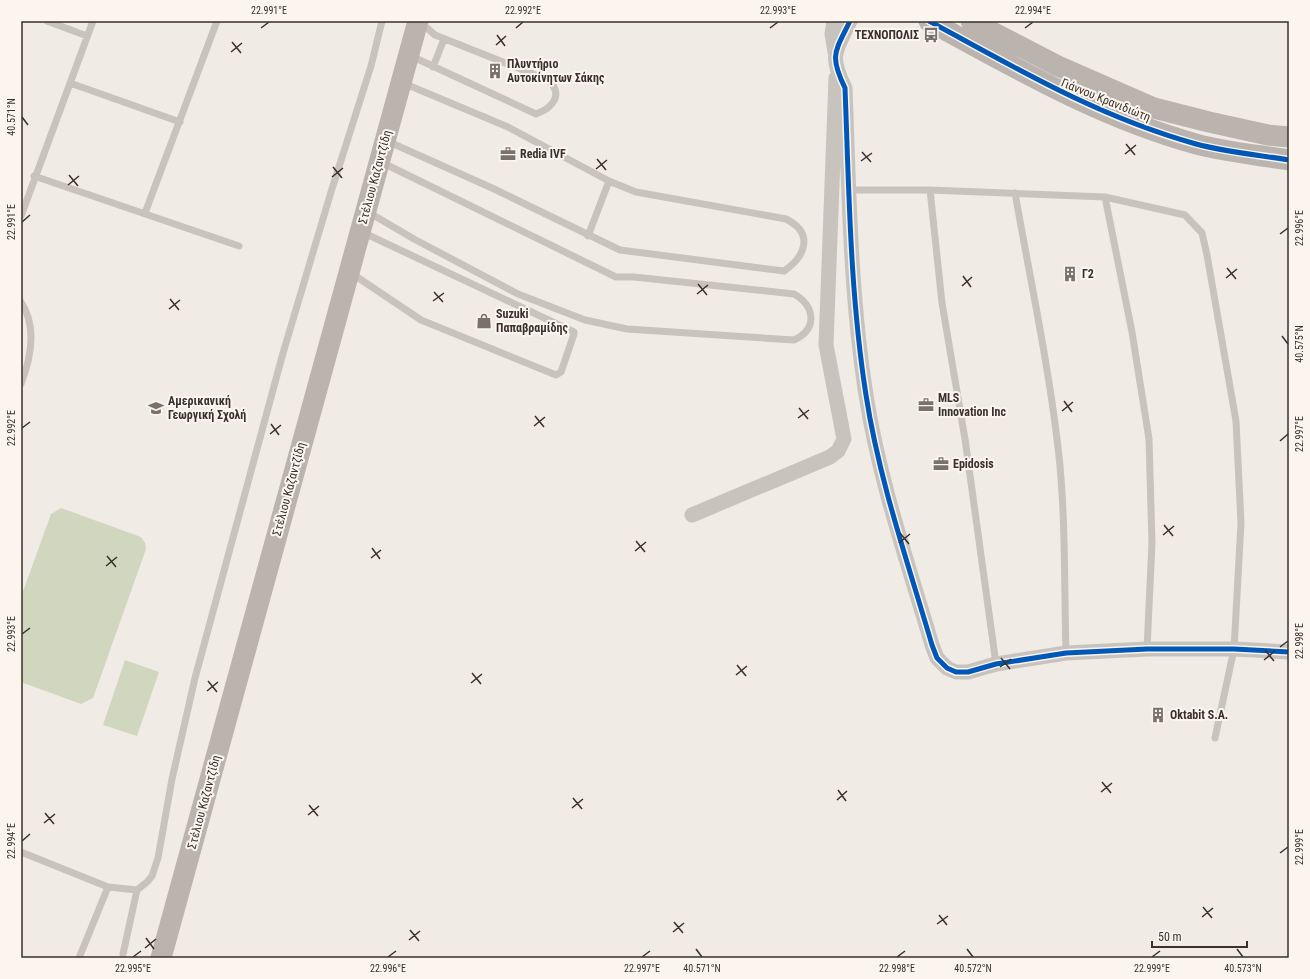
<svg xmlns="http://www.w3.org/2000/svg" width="1310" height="979" font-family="'Roboto Condensed',sans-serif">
	<rect width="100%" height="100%" fill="#f0ebe5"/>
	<path fill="#d1d6bf" d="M 61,508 L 141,537 L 145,543 L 146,549 L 93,698 L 81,704 L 21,682 L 21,597 L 51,514 Z
		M 125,660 L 159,672 L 137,736 L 103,725 Z"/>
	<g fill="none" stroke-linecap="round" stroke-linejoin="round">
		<path stroke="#c9c3be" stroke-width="7" d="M 47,21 L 87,36
			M 411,56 L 536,114 C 553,108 564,94 548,80 L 435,35 L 427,28 L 419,24
			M 433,67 L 444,39
			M 70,83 L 180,122
			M 387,141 L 492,188 L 620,250 L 784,271 C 806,256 814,233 786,219 L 636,192 L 609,181 L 508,127 L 403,83
			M 34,176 L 239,246
			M 849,190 L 930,190 L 1105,197 L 1185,215 L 1202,233 L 1207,255 L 1236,421 L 1241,523 L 1234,649 L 1215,738
			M 930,190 L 942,303 L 965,439 L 996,664
			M 1015,193 C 1030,278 1048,362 1058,447 C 1066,515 1064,585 1066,653
			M 1105,197 L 1132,332 L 1149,439 L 1152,543 L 1147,649
			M 368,212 L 414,239 L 518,294 L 585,320 L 627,329 L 794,340 C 818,329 815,306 794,294 L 634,277 L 616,277 L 381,162
			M 145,213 L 217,21
			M 21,216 L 93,21
			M 588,236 L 609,181
			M 351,273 L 421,320 L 556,375 L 561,372 L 574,334 L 574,332 L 362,232
			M 21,302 C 37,326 31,358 21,384
			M 21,852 L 108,887 L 137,890 L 147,882 L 152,876 L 158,858 L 172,779 L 195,678 L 283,353 L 331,192 L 371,66 L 382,21
			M 123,954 L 137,890
			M 79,958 L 108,887"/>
		<path stroke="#c9c3be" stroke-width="15" d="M 834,21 L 832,34 L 835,52
			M 850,21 C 835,52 829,55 845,88 C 849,190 850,293 866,395 C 879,480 908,563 932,645 L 937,658 L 947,668 L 956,672 L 968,672 L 996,664 L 1066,653 L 1147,649 L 1234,649 L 1289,652
			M 692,515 L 830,457 L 838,451 L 844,439 L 826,345 L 836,78"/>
		<path stroke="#bab3ae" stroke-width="21" d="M 929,21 C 1017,69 1099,117 1196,144 C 1226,152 1258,155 1289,160
			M 971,21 L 1058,66 L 1154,108 L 1209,122 L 1268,135 L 1289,137
			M 161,958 L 418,21"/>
		<defs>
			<path id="cycleway" d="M 850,21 C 835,52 829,55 845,88 C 849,190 850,293 866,395 C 879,480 908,563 932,645 L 937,658 L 947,668 L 956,672 L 968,672 L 996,664 L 1066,653 L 1147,649 L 1234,649 L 1289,652
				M 929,21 C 1017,69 1099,117 1196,144 C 1226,152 1258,155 1289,160"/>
		</defs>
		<use href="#cycleway" stroke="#fbf5ee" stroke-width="8"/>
		<use href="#cycleway" stroke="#0057b8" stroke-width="5"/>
	</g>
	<path fill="none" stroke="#3b302b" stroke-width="1.5" d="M 261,28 L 269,22M 516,28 L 523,22M 770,28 L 778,22M 1025,28 L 1033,22M 497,35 L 505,46M 232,42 L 241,53M 496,45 L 506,36M 231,52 L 242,43M 22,117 L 28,125M 1126,144 L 1135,155M 862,152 L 871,162M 1125,154 L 1136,145M 597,159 L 606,170M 861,161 L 872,153M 333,167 L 342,178M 596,169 L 607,160M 69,175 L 78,186M 332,177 L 343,168M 68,185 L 79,176M 22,222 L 30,215M 1280,234 L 1288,228M 1227,268 L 1236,279M 963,276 L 971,287M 1226,278 L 1237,269M 698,284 L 707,295M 962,286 L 972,277M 434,292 L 443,302M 697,294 L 708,285M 170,299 L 179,310M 433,301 L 444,293M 169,309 L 180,300M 1282,336 L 1288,344M 1064,401 L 1072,412M 799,408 L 808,419M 1062,411 L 1073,402M 535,416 L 544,427M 798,418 L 809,410M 271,424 L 279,435M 534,426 L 545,417M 22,428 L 30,422M 270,434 L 281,425M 1280,441 L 1288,434M 1164,525 L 1173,536M 900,533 L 909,544M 1163,535 L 1174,526M 636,541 L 645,552M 899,543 L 910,534M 372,548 L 380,559M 635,551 L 646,542M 107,556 L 116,567M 371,558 L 381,550M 106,566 L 117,557M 22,634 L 30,628M 1280,647 L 1288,641M 1265,650 L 1274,661M 1001,658 L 1010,669M 1264,660 L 1275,651M 737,665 L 746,676M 1000,667 L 1011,659M 472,673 L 481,684M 736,675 L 747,666M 208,681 L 217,692M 471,683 L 482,674M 207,691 L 218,682M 1102,782 L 1111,793M 838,790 L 846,801M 1101,792 L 1112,783M 573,798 L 582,809M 837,800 L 847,791M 309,805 L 318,816M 572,808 L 583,799M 45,813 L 54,824M 308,815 L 319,806M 44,823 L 55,814M 22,841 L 30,834M 1280,853 L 1288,847M 1203,907 L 1212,918M 939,915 L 947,925M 1202,917 L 1213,908M 674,922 L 683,933M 937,924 L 948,916M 410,930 L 419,941M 673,932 L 684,923M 146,938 L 154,949M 409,940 L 420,931M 145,948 L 156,939M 696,949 L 702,957M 967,949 L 973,957M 1237,949 L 1243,957M 133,957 L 141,951M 388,957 L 396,951M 642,957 L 650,951M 897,957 L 905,951M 1152,957 L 1160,951"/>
	<defs>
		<symbol id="bus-bare" viewBox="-9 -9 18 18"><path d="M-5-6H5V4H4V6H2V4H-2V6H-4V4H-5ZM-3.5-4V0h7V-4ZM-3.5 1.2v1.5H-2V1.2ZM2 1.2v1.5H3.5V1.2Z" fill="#7a716c" stroke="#fbf5ee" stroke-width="2.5" paint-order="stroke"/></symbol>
		<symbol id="building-bare" viewBox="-9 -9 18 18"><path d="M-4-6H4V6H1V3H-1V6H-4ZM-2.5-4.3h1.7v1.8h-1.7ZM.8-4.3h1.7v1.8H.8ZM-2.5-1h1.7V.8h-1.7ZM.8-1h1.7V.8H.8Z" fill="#7a716c" stroke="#fbf5ee" stroke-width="2.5" paint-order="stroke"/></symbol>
		<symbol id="office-bare" viewBox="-9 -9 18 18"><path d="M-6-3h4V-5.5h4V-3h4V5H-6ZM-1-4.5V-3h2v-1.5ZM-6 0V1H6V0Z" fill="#7a716c" stroke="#fbf5ee" stroke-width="2.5" paint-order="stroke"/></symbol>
		<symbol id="shop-bare" viewBox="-9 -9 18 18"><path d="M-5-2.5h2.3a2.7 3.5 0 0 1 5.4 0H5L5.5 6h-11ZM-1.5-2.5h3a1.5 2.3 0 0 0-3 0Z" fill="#7a716c" stroke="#fbf5ee" stroke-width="2.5" paint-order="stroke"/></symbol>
		<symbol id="university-bare" viewBox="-9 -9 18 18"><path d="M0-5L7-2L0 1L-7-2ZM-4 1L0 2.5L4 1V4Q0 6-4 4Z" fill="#7a716c" stroke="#fbf5ee" stroke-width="2.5" paint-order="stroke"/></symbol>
	</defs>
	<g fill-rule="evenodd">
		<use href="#bus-bare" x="920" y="24" width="22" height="22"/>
		<use href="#building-bare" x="484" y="60" width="22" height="22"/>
		<use href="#office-bare" x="497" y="143" width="22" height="22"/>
		<use href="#building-bare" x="1059" y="263" width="22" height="22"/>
		<use href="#shop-bare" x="473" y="310" width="22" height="22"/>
		<use href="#office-bare" x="915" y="394" width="22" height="22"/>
		<use href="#university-bare" x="145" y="397" width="22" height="22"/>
		<use href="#office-bare" x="930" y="453" width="22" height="22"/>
		<use href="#building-bare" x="1147" y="704" width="22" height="22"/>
	</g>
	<g text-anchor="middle" stroke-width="4" stroke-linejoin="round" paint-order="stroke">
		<g font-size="12" font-weight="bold" fill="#3b302b" stroke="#fbf5ee" text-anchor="start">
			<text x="919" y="39" text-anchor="end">ΤΕΧΝΟΠΟΛΙΣ</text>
			<text x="507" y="68">Πλυντήριο<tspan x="507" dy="14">Αυτοκίνητων Σάκης</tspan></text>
			<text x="520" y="158">Redia IVF</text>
			<text x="1082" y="278">Γ2</text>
			<text x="496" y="318">Suzuki<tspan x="496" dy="14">Παπαβραμίδης</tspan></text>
			<text x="938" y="402">MLS<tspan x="938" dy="14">Innovation Inc</tspan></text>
			<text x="168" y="405">Αμερικανική<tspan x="168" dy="14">Γεωργική Σχολή</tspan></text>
			<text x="953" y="468">Epidosis</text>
			<text x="1170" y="719">Oktabit S.A.</text>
		</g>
		<g font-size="12" fill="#3b302b" stroke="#fbf5ee">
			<text transform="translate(1106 100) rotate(22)" y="4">Γιάννου Κρανιδιώτη</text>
			<text transform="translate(375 177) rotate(-75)" y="4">Στέλιου Καζαντζίδη</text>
			<text transform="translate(289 489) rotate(-75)" y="4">Στέλιου Καζαντζίδη</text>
			<text transform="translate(204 802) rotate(-75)" y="4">Στέλιου Καζαντζίδη</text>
		</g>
	</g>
	<rect width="1310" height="979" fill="none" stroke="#fbf5ee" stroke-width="44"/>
	<path d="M1152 941v6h95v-6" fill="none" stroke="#3b302b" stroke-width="2"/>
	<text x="1158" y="941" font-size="12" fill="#3b302b" stroke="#fbf5ee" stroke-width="3" paint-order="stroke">50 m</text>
	<rect x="22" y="22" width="1266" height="935" fill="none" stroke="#3b302b" stroke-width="1.5"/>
	<g font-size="10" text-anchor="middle" fill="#3b302b">
		<text x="269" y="14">22.991°E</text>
		<text x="523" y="14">22.992°E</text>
		<text x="778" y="14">22.993°E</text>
		<text x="1033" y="14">22.994°E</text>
		<text transform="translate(11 117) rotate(-90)" y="4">40.571°N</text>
		<text transform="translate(11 222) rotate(-90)" y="4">22.991°E</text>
		<text transform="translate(1299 228) rotate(-90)" y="4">22.996°E</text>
		<text transform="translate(1299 344) rotate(-90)" y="4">40.575°N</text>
		<text transform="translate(11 428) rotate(-90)" y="4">22.992°E</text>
		<text transform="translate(1299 434) rotate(-90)" y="4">22.997°E</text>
		<text transform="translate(11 634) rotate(-90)" y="4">22.993°E</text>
		<text transform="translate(1299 641) rotate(-90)" y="4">22.998°E</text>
		<text transform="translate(11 841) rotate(-90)" y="4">22.994°E</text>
		<text transform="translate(1299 847) rotate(-90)" y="4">22.999°E</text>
		<text x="133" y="972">22.995°E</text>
		<text x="388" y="972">22.996°E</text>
		<text x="642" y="972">22.997°E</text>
		<text x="702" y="972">40.571°N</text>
		<text x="897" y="972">22.998°E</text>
		<text x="973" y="972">40.572°N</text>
		<text x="1152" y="972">22.999°E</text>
		<text x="1243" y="972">40.573°N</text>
	</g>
</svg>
